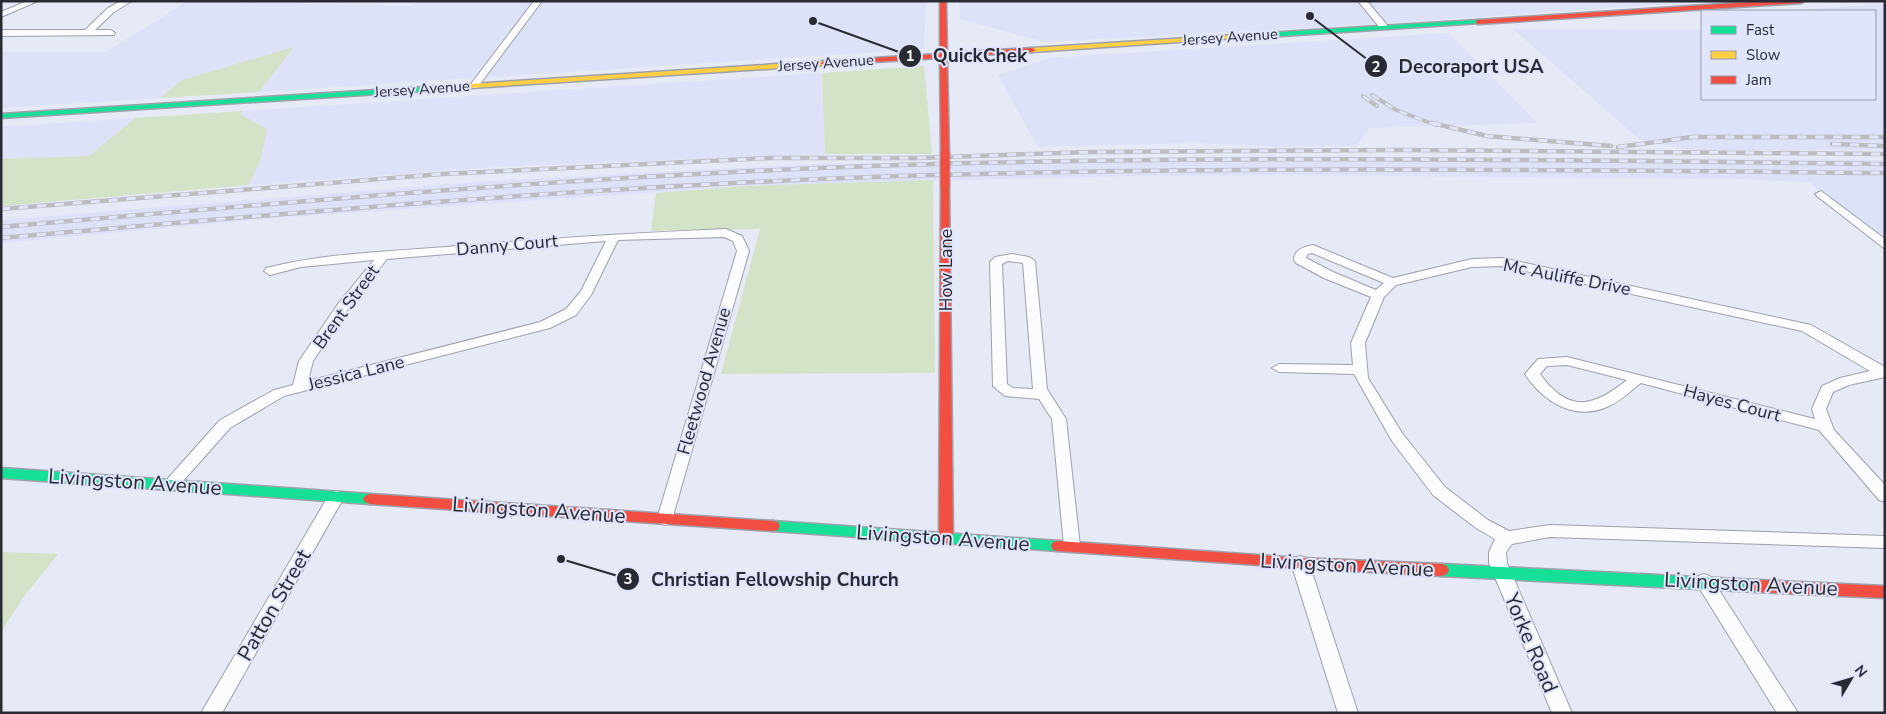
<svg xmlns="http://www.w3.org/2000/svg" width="1886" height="714" font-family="'Nunito Sans',sans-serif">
	<rect width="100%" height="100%" fill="#e6e9f6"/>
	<path fill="#dde2f9" d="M 188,1 L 412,6 L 418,1 L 926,1 L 924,49 L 259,92 L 293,48 L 182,80 L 160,98 L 1,108 L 1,52 L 106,52 Z
		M 959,1 L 1712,1 L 1392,23 L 1045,42 L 960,19 Z
		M 1885,4 L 1885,150 L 1688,150 L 1639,139 L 1513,29 L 1702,30 L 1702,99 L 1875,99 L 1875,11 L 1777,11 Z
		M 1449,33 L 1537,123 L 1370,128 L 1356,146 L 1288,147 L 1193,143 L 1038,147 L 998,75 L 1050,58 Z
		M 822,73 L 825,154 L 511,166 L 249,185 L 261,158 L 240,114 L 243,111 Z
		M 135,118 L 89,156 L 1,159 L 1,127 Z
		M 1293,156 L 1885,160 L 1885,244 L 1809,182 L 1734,179 L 1285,175 L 1126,176 L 746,186 L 261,219 L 1,243 L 1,220 L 489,181 L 816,164 Z"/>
	<path fill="#d4e2c7" d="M 294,47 L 259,92 L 160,98 L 182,80 Z
		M 924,66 L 932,154 L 825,154 L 822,73 Z
		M 243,111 L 240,114 L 267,129 L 261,158 L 249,185 L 1,206 L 1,159 L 89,156 L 135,118 Z
		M 933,180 L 935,373 L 721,374 L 760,229 L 651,231 L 656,193 L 746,186 Z
		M 1,552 L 58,554 L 25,595 L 1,632 Z"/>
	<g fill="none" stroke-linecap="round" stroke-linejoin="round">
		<defs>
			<path id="street" d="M 27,1 L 38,1 L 1,17 L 1,12 Z
				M 121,1 L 132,1 L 114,12 L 95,30 L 111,30 L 115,33 L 114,35 L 1,36 L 1,30 L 85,30 L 108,8 Z
				M 534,1 L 542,1 L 477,88 L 471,88 L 471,84 Z
				M 1358,1 L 1367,1 L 1387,25 L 1387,29 L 1381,29 Z
				M 1821,191 L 1885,239 L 1885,249 L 1817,196 L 1815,194 Z
				M 726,229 L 742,236 L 749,251 L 671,523 L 665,525 L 659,523 L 657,519 L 737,251 L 733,241 L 724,237 L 618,240 L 591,295 L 576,315 L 550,328 L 284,396 L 230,428 L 176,489 L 164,489 L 162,485 L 220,420 L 274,390 L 293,385 L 299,361 L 338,304 L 374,260 L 301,267 L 270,275 L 264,271 L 266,268 C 325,253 385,252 446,247 C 539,239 632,233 726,229 ZM 606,241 L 581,291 L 566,309 L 540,322 L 308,381 L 313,361 L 348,309 L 387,259 Z
				M 1313,245 L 1393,278 L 1472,259 L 1502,258 L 1811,325 L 1885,367 L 1885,377 L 1849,385 L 1833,392 L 1826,409 L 1834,430 L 1885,485 L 1885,502 L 1879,500 L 1819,430 L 1641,383 C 1630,391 1621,401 1609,406 C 1576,422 1543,402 1525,374 L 1538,359 L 1567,357 L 1815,419 L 1812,409 L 1822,386 L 1840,378 L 1870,371 L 1802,331 L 1502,266 L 1472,267 L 1396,285 L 1384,297 L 1365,343 L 1368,378 L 1402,433 L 1445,487 L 1488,520 L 1509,531 L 1550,525 L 1885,536 L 1885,548 L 1550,537 L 1512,544 L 1506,552 L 1507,563 L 1572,713 L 1552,713 L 1489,563 L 1489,552 L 1495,539 L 1476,528 L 1433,495 L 1392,441 L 1354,374 L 1279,372 L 1272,368 L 1279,364 L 1353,365 L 1351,343 L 1371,297 L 1324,278 L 1296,263 L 1294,260 C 1294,249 1304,247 1313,245 ZM 1312,253 L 1384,283 L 1376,290 L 1333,272 L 1306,258 L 1308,254 ZM 1567,365 L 1627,380 C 1593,407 1569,414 1540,374 L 1547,366 Z
				M 1012,254 L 1029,257 L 1035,261 L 1047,389 L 1066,419 L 1080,546 L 1078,551 L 1072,552 L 1066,551 L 1064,546 L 1052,419 L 1039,399 L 1005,396 L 993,386 L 990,262 L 995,257 ZM 1008,261 L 1023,263 L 1033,389 L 1013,388 L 1007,384 L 1002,264 Z
				M 336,491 L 342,493 L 344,497 L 222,713 L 201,713 L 330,493 Z
				M 1300,556 L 1306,558 L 1309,563 L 1358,713 L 1338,713 L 1291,563 L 1294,558 Z
				M 1704,574 L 1710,576 L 1798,713 L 1777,713 L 1698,586 L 1695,581 L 1698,576 Z"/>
			<path id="fast" d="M 1478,20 L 1481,22 L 1480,23 L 1265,37 L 1261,35 L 1265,33 Z
				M 424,87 L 427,87 L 427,91 L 1,118 L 1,114 Z
				M 1,468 L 370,494 L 375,496 L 377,499 L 375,502 L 370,504 L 1,478 Z
				M 773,521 L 1058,541 L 1063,542 L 1065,546 L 1063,550 L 1058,551 L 773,531 L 768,530 L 766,526 L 768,522 Z
				M 1442,564 L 1757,580 L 1762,582 L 1764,586 L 1762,590 L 1757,592 L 1442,576 L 1437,574 L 1435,570 L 1437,566 Z"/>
			<path id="slow" d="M 1265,33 L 1269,35 L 1267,36 L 1032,52 L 1028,50 L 1032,48 Z
				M 824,61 L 827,61 L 827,65 L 424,91 L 420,89 L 424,87 Z"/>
			<path id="jam" d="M 940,1 L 946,1 L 947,53 L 1032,48 L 1036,50 L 1032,52 L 947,57 L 949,153 L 945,156 L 941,153 L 940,58 L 824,65 L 820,63 L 824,61 L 940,54 Z
				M 1767,1 L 1804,1 L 1801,3 L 1478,24 L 1475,22 L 1478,20 Z
				M 945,183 L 949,186 L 953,538 L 951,542 L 946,543 L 941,542 L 939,538 L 941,186 Z
				M 370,494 L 773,521 L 778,522 L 780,526 L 778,530 L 773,531 L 370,504 L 365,502 L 363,499 L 365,496 Z
				M 1058,541 L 1300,558 L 1442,564 L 1447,566 L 1449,570 L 1447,574 L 1442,576 L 1300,568 L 1058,551 L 1053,550 L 1051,546 L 1053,542 Z
				M 1757,580 L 1885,586 L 1885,598 L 1757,592 L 1752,590 L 1750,586 L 1752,582 Z"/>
		</defs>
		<use href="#street" stroke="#9ea0aa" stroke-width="2"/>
		<use href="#fast" stroke="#9ea0aa" stroke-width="3"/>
		<use href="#slow" stroke="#9ea0aa" stroke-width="3"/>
		<use href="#jam" stroke="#9ea0aa" stroke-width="3"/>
		<use href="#street" fill="#fbfcfe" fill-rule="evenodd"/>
		<use href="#fast" fill="#16e098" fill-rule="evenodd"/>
		<use href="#slow" fill="#ffcf43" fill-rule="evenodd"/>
		<use href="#jam" fill="#f24e42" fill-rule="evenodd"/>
		<defs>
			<path id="rail-far1" d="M 1372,95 L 1396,110 L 1436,125
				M 1363,96 L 1377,106"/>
			<path id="rail" d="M 1432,123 L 1487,136 L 1611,146
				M 1832,144 L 1885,146
				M 1618,147 L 1693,137 L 1885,137
				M 1,209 L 442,174 L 771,158 L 916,158 L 1092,152 L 1403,150 L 1885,154
				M 1,227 C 300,201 599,175 899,165 C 1228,155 1556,160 1885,164
				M 1,238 C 300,212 599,186 899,176 C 1228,166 1556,170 1885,173"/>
		</defs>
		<use href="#rail-far1" stroke="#bcbdc0" stroke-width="4"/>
		<use href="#rail" stroke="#bcbdc0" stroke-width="4.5"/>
		<use href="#rail-far1" stroke="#e0e5fc" stroke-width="2.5" stroke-dasharray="8" stroke-linecap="butt"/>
		<use href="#rail" stroke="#e0e5fc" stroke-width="3" stroke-dasharray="9" stroke-linecap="butt"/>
		<defs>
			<path id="jam-bridge" d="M 945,153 L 945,186"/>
		</defs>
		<use href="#jam-bridge" stroke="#9ea0aa" stroke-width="11" stroke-linecap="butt"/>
		<use href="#jam-bridge" stroke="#f24e42" stroke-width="9"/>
	</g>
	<g text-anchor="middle" stroke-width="4" stroke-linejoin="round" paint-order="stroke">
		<g font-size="15" fill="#292b34" stroke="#e0e5fc">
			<text transform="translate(1230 37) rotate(-4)" y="5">Jersey Avenue</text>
			<text transform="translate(826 63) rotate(-4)" y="5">Jersey Avenue</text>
			<text transform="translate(422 89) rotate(-4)" y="5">Jersey Avenue</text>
		</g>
		<g font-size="18" fill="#292b34" stroke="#e0e5fc">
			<text transform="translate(507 245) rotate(-5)" y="6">Danny Court</text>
			<text transform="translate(946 270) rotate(-90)" y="6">How Lane</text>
			<text transform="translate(1567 277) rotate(11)" y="6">Mc Auliffe Drive</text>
			<text transform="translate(346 307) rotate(-54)" y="6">Brent Street</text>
			<text transform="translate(356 373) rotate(-14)" y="6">Jessica Lane</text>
			<text transform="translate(704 381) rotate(-74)" y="6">Fleetwood Avenue</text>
			<text transform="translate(1732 403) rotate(15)" y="6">Hayes Court</text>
		</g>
		<g font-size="21" fill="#292b34" stroke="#e0e5fc">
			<text transform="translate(135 482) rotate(4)" y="7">Livingston Avenue</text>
			<text transform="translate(539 510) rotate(4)" y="7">Livingston Avenue</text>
			<text transform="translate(943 538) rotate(4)" y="7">Livingston Avenue</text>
			<text transform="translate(1347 565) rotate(3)" y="7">Livingston Avenue</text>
			<text transform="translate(1751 584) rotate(3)" y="7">Livingston Avenue</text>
			<text transform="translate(274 605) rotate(-60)" y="7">Patton Street</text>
			<text transform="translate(1531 643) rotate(67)" y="7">Yorke Road</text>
		</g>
	</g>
	<path fill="none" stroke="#292b34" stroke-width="2" d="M813 21L910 56M1310 16L1376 66M561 559L628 579"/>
	<g fill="#292b34" stroke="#e0e5fc" stroke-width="2">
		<circle cx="813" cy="21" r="5"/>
		<circle cx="1310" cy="16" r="5"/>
		<circle cx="561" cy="559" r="5"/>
		<circle cx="910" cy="56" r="12"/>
		<circle cx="1376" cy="66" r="12"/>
		<circle cx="628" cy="579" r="12"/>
	</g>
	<g font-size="15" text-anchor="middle" font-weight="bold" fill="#fff">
		<text x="910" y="61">1</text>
		<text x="1376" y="72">2</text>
		<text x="628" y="584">3</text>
	</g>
	<g font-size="19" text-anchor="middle" font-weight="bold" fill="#292b34" stroke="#e0e5fc" stroke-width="4" stroke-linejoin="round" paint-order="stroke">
		<text x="980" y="62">QuickChek</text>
		<text x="1471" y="73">Decoraport USA</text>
		<text x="775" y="586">Christian Fellowship Church</text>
	</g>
	<rect width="1886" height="714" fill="none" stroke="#292b34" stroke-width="5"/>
	<rect x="1701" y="10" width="175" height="90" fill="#e0e5fc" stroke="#979bac"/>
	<rect x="1711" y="26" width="25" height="8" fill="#16e098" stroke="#979bac"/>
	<text x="1746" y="35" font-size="15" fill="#292b34">Fast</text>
	<rect x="1711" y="51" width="25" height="8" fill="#ffcf43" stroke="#979bac"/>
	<text x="1746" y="60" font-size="15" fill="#292b34">Slow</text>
	<rect x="1711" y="76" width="25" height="8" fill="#f24e42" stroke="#979bac"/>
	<text x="1746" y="85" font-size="15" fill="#292b34">Jam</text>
	<g transform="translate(1851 679) rotate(52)" stroke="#e0e5fc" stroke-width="4" paint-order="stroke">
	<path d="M0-4L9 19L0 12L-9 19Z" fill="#292b34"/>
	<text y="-8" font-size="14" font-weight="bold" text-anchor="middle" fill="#292b34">N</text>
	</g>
</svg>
